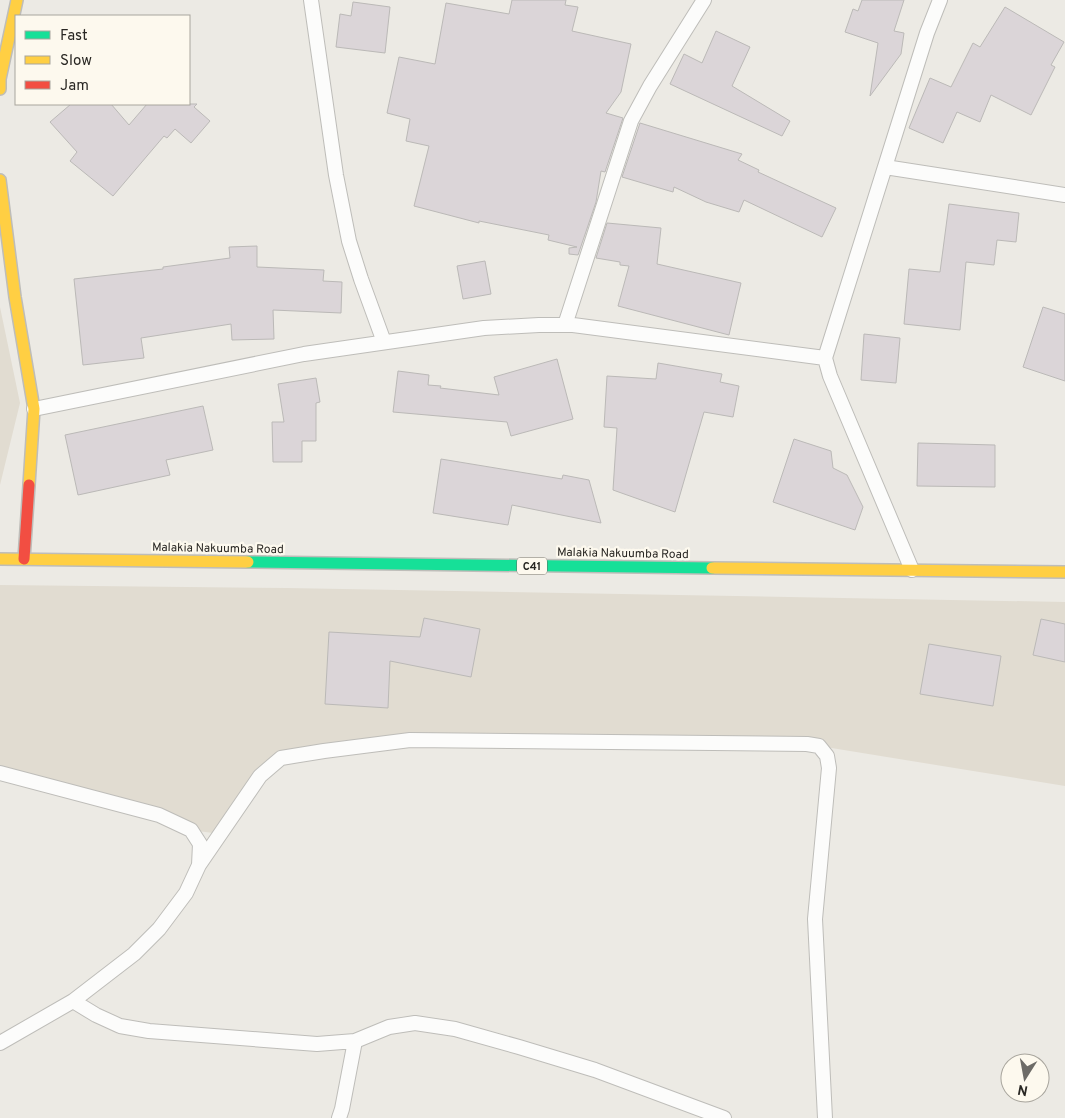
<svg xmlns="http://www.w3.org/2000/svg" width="1065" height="1118" font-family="Overpass,sans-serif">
	<rect width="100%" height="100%" fill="#eceae4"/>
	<path fill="#e1dcd1" d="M 0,307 L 20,403 L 0,485 Z
		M 0,585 L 287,588 L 1065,602 L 1065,786 L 807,744 L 410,740 L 281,758 L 220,834 L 191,830 L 0,773 Z"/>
	<path fill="#dbd5d8" stroke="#bbb9b7" d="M 512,0 L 566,0 L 565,5 L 578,7 L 572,31 L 631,44 L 621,92 L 606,113 L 623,118 L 605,172 L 601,171 L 596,202 L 578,255 L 569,254 L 569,248 L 577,247 L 548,240 L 549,235 L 479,221 L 479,223 L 414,206 L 429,146 L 406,141 L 410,119 L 387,113 L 399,57 L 435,64 L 446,3 L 509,14 Z
		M 862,0 L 904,0 L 894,31 L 904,33 L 901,54 L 870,96 L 878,43 L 845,32 L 853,9 L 858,11 Z
		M 353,2 L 390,7 L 385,53 L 336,47 L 340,14 L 351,16 Z
		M 1005,7 L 1064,42 L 1051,65 L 1055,67 L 1031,115 L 991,95 L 980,122 L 957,112 L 943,143 L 909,128 L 930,78 L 951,87 L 973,43 L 980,47 Z
		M 716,31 L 750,47 L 732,86 L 790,121 L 782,136 L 670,84 L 684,54 L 702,63 Z
		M 71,104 L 111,104 L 129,125 L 147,104 L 197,104 L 194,107 L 210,121 L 191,143 L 175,129 L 167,138 L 164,136 L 113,196 L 70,161 L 77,152 L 50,122 Z
		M 640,123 L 742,154 L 738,160 L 759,170 L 758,172 L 836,208 L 822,237 L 744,200 L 739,212 L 706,202 L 674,187 L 673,192 L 622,177 Z
		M 949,204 L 1019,213 L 1016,242 L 997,240 L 994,265 L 966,262 L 960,330 L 904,324 L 909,269 L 940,272 Z
		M 607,223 L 661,228 L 657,264 L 741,283 L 729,335 L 618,306 L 629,266 L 620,265 L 620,262 L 596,258 Z
		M 257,246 L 257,267 L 324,270 L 323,281 L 342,282 L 341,313 L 273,310 L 274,339 L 232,340 L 231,324 L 141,338 L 144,358 L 83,365 L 74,279 L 163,269 L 163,267 L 230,258 L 229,247 Z
		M 485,261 L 491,294 L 463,299 L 457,266 Z
		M 1043,307 L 1065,314 L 1065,381 L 1023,367 Z
		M 864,334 L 900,338 L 896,383 L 861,380 Z
		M 557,359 L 573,419 L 511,436 L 507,422 L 393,412 L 398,371 L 429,375 L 428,385 L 441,386 L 440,388 L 499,395 L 494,377 Z
		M 658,363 L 722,374 L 720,382 L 739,386 L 733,417 L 704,412 L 675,512 L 613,490 L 617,428 L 604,427 L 607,376 L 656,379 Z
		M 316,378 L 320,402 L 316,403 L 316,441 L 302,441 L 302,462 L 273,462 L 272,422 L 284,422 L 278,384 Z
		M 203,406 L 213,450 L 166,460 L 170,475 L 78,495 L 65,435 Z
		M 794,439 L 831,451 L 833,468 L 847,475 L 863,507 L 855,530 L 773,502 Z
		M 918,443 L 995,445 L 995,487 L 917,486 Z
		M 441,459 L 562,479 L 563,475 L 589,480 L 601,523 L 512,505 L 508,525 L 433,513 Z
		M 424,618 L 480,629 L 471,677 L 390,661 L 388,708 L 325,704 L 329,632 L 420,637 Z
		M 1041,619 L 1065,624 L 1065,662 L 1033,655 Z
		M 929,644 L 1001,656 L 993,706 L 920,694 Z"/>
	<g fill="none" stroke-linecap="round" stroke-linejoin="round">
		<defs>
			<path id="lane" d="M 311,0 L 336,175 L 349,241 L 361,279 L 384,342
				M 885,167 L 1065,195
				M 565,325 L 631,121 L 650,86 L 704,0
				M 34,409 L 304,354 L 484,328 L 539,325 L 573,325 L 825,358
				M 912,570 L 830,376 L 825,358 L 927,33 L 940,0
				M 0,773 L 159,815 L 191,830 L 200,844 L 199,865 L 186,893 L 159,929 L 134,954 L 73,1001 L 0,1043
				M 199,865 L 260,776 L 281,758 L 324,751 L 410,740 L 807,744 L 819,746 L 827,756 L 829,768 L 815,919 L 825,1118
				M 73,1001 L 96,1015 L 120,1026 L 149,1031 L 317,1044 L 355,1041 L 389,1027 L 415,1023 L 455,1029 L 519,1047 L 595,1070 L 724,1118
				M 339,1118 L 342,1109 L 355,1041"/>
			<path id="fast" d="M 248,562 L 712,568"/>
			<path id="slow" d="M 0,89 L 0,79 L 17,0
				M 0,180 L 15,297 L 34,409 L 29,485
				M 0,559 L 248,562
				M 712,568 L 1065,572"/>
			<path id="jam" d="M 24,559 L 29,485"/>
		</defs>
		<use href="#lane" stroke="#bebdb9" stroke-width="16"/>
		<use href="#fast" stroke="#bebdb9" stroke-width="14"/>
		<use href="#slow" stroke="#bebdb9" stroke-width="14"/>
		<use href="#jam" stroke="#bebdb9" stroke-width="14"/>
		<use href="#lane" stroke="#fcfcfb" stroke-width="14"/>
		<use href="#fast" stroke="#16e098" stroke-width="11"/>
		<use href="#slow" stroke="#ffcf43" stroke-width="11"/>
		<use href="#jam" stroke="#f24e42" stroke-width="11"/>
	</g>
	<g text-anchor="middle" stroke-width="4.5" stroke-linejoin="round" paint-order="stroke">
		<rect fill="#fdf9ee" stroke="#696660" stroke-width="1" x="517" y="557.5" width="30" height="17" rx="4"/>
		<g font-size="11" font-weight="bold" fill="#292723">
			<text x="532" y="570">C41</text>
		</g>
		<g font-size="12" fill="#292723" stroke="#fdf9ee">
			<text transform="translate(218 548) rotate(1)" y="4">Malakia Nakuumba Road</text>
			<text transform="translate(623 553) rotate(1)" y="4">Malakia Nakuumba Road</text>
		</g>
	</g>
	<rect x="15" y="15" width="175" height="90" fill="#fdf9ee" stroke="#a8a59d"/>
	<rect x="25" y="31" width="25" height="8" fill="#16e098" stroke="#a8a59d"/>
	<text x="60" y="40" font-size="15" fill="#292723">Fast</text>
	<rect x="25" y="56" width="25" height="8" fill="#ffcf43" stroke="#a8a59d"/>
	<text x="60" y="65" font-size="15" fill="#292723">Slow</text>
	<rect x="25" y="81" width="25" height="8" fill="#f24e42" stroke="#a8a59d"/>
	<text x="60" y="90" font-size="15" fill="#292723">Jam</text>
	<g transform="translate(1025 1078) rotate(191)"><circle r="24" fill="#fdf9ee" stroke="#a8a59d"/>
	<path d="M0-4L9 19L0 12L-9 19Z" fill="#6d6b67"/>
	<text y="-8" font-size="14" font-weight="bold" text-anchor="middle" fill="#292723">N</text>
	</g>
</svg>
